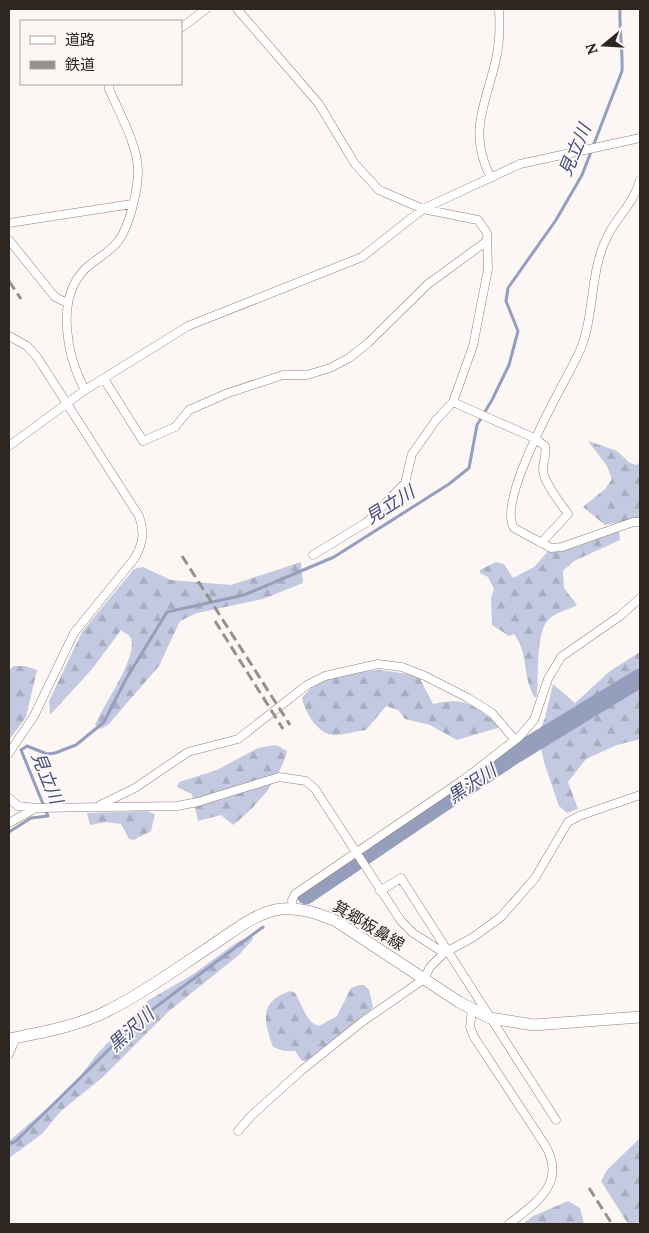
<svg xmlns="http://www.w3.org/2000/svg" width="649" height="1233" font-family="Lora,'Noto Sans JP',serif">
	<defs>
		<pattern id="forest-firs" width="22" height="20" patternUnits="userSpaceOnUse" patternTransform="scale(1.25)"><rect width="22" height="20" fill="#c3c9e0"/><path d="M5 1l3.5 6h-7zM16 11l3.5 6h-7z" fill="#a8acc0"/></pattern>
	</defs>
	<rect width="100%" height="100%" fill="#fcf7f4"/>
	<path fill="url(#forest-firs)" d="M 588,441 L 617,451 L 630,463 L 636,465 L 640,462 L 640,518 L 605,525 L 583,507 L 605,489 L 612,479 L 607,466 Z
		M 619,530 L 620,540 L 574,561 L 563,571 L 564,588 L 577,605 C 568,610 557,612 549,619 C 535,632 539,678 537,696 L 535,698 C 522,678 529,653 514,634 L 509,636 L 492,625 L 491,598 L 494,589 L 488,577 L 480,573 L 480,570 L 496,562 L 504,564 L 513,578 L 534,567 L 549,550 L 561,551 Z
		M 301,562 L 303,583 L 263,599 L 197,613 L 180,621 L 159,666 L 108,725 L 100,729 L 95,725 C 102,707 141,653 130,637 C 128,634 123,632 121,630 L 93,668 L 50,715 L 49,701 L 82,632 L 134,569 L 143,567 L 171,580 L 231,585 Z
		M 640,652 L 640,739 L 617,745 L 586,759 L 568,782 L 578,809 L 567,813 L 559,806 L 544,762 L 538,734 L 545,718 L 553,684 L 575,703 L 610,671 Z
		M 14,666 L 25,666 L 37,670 L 26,717 L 9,740 L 9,670 Z
		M 380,670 L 408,674 L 420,679 L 433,704 C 468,696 474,706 501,727 L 457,740 L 430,725 L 405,719 L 398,710 L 386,706 L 366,730 C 355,731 344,735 334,735 C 317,734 305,712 302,698 C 318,675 355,672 380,670 Z
		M 276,745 L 287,751 C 279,781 257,806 233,825 L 221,815 L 198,821 L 192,794 L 177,787 L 179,782 L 217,770 L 258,748 Z
		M 147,811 L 155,814 L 151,831 L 134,840 L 129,839 L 121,824 L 106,822 L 90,825 L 87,813 Z
		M 249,936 L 252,936 L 253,939 L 239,955 L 169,1011 L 102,1078 L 61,1111 L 42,1134 L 9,1158 L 9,1141 L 73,1086 L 97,1054 L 149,1000 L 192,975 L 233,945 Z
		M 359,985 L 364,985 L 369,990 L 373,1007 L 371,1010 L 306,1061 L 302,1061 L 295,1051 L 284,1051 L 273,1047 C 264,1021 258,1001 291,991 L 295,993 C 302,1003 305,1022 319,1026 L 337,1016 L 351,988 Z
		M 640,1138 L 640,1222 L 628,1224 L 601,1181 L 607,1170 Z
		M 568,1201 L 580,1208 L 584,1224 L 523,1224 L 533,1216 Z"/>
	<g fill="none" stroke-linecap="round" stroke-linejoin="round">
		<path stroke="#969ebd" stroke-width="3" d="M 9,832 L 31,818 L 48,816 L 21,750 L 27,746 L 47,754 L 55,753 L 76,745 L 104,722 L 126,679 L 167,612 L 244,595 L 334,557 L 449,484 L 469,468 L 477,425 L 492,400 L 509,365 L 518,331 L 506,301 L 508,288 L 556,220 L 582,175 L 622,71 C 623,50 619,30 620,9
			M 9,1144 L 16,1141 L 141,1018 L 263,927"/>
		<path stroke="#969ebd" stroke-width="19" d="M 306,895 L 512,756 L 640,678"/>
		<defs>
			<path id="minor" d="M 237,9 L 319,104 L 355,164 L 379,190 L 423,209 L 478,220 L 487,233 L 488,269 L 473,346 L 453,402 L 436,420 L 412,454 L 405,483 L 367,522 L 313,555
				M 181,28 L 206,9
				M 491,178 C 467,131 486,105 496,59 C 500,42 500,26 499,9
				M 640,180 C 635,201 618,216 608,235 C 588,273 596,320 577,357 C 562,387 496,500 514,528 L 551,548 L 562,547 L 633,522 L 640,522
				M 9,223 L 132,204
				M 9,240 L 55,297 L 67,303
				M 9,336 L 27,346 L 37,357 L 139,516 C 145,532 143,545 134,559 L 74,633 L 34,716 L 9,753
				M 104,379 L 143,441 L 175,427 L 189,410 L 228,393 L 283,375 L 307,375 L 330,368 L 349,358 L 368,343 L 428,284 L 487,241
				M 85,390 C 67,357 55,299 85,269 C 96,258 110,253 119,240 C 130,225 138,189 138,171 C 138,146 119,112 109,89 L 109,84
				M 453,402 L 534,438 L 545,446 C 547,455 543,460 543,469 C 542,480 561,504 568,514 L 541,543
				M 9,446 L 85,390 L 188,326 L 362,257 L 423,209 L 520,164 L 640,138
				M 9,798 L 18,806 L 37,808 L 177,806 L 198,802 L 279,777 L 306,781 L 315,789 L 401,921 L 413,933 L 444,953
				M 100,805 L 135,788 L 188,752 L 238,739 L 307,685 L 325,676 L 378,664 L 402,667 L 425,676 L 468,698 L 492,713 L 515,740
				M 9,823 L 36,808
				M 380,891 L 401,878 L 556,1120
				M 293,909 L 292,900 L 295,894 L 463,780 L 519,737 L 534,720 L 548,679 L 561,657 L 620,616 L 640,598
				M 472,1010 L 470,1027 L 474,1037 L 545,1145 C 567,1183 537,1202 509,1224
				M 9,1054 L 16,1038
				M 238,1131 L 252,1115 L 302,1070 L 362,1022 L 424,979 L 430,967 L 444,953 L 472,938 L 501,917 L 535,878 L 568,822 L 579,816 L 640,795"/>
			<path id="secondary" d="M 9,1039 C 43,1032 80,1026 111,1009 C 147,991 180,966 214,944 C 234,931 256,912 281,909 C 301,907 319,914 336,921 L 459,1002 L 490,1018 L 534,1025 L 640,1017"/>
		</defs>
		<use href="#minor" stroke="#947f74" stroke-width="9"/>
		<use href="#secondary" stroke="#947f74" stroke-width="12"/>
		<use href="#minor" stroke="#fff" stroke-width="8"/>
		<use href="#secondary" stroke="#fff" stroke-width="11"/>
		<path stroke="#97918d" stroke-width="3" stroke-dasharray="10 5" stroke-linecap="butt" d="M 9,281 L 21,299
			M 182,556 L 290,725
			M 215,621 L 283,729
			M 589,1188 L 612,1224"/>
	</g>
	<g text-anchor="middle" stroke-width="4" stroke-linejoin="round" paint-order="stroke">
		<g font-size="16" fill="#2e2621" stroke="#fcf7f4">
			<text transform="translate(369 925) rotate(31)" y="6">箕郷板鼻線</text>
		</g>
		<g font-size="18" font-style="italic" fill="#46507d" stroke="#fcf7f4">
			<text transform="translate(575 150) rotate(-67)" y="6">見立川</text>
			<text transform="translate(390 505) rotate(-32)" y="6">見立川</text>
			<text transform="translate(47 778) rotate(68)" y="6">見立川</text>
			<text transform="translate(472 784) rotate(-34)" y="6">黒沢川</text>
			<text transform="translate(131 1030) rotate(-42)" y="6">黒沢川</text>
		</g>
	</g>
	<rect width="649" height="1233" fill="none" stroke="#2e2621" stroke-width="20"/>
	<rect x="20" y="20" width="162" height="65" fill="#fcf7f4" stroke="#aaa3a0"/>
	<rect x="30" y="36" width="25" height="8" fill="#ffffff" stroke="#aaa3a0"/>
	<text x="65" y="45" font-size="15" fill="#2e2621">道路</text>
	<rect x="30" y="61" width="25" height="8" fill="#97918d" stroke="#aaa3a0"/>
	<text x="65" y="70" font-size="15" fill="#2e2621">鉄道</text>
	<g transform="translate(604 45) rotate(252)" stroke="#fcf7f4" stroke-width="4" paint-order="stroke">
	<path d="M0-4L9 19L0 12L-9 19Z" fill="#2e2621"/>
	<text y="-8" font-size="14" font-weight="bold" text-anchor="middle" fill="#2e2621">N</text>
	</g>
</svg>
